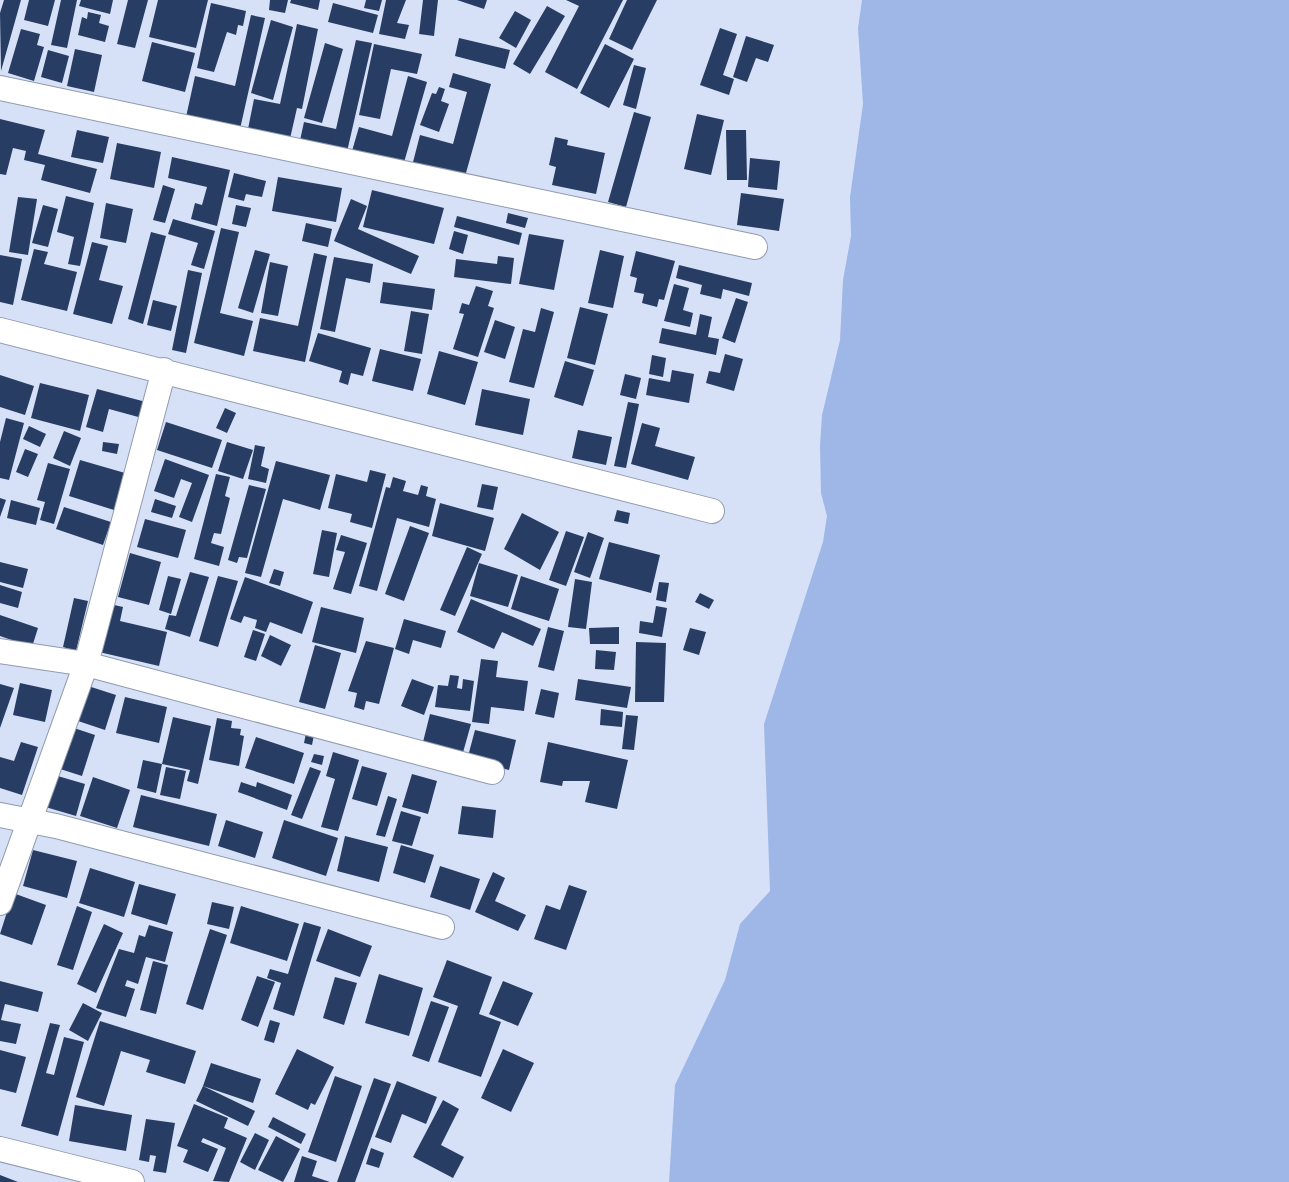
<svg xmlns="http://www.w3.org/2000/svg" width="1289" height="1182" font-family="Figtree,sans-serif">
	<rect width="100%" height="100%" fill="#d6e1f7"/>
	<path fill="#9eb7e7" d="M 862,0 L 1289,0 L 1289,1182 L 669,1182 L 675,1085 L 725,980 L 740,924 L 770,891 L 764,724 L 823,542 L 827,516 L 821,493 L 820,446 L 822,415 L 840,340 L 843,280 L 851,236 L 850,197 L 863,104 L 858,28 Z"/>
	<path fill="#283d64" d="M 4,0 L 21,0 L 1,71 L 0,13 Z
		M 29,0 L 55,0 L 48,26 L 24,20 Z
		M 61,0 L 77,0 L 67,48 L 51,45 Z
		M 81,0 L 113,0 L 110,14 L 79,6 Z
		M 128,0 L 148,0 L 135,48 L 117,44 Z
		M 158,0 L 208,0 L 196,48 L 149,37 Z
		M 270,0 L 288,0 L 285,13 L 269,10 Z
		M 291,0 L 320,0 L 318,10 L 290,3 Z
		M 366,0 L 382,0 L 379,11 L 364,8 Z
		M 386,0 L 406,0 L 397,23 L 409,25 L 405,39 L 379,34 Z
		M 423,0 L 438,0 L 434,36 L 419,34 Z
		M 457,0 L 487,0 L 484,9 Z
		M 566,0 L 623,0 L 577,89 L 545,72 L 579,6 Z
		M 627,0 L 657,0 L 632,50 L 609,39 Z
		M 211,3 L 246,11 L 243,26 L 238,25 L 236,35 L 227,32 L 214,72 L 197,68 Z
		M 333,3 L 378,15 L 373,33 L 328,22 Z
		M 547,6 L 565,16 L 530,74 L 513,64 Z
		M 515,11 L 531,20 L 516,48 L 499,38 Z
		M 88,12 L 101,15 L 99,23 L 109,26 L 105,42 L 78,35 L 82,17 L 87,19 Z
		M 251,15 L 265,18 L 240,129 L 186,117 L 195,76 L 235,86 Z
		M 271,20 L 293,27 L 273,100 L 251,93 Z
		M 297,24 L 318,29 L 302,109 L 297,108 L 289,143 L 247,134 L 254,99 L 280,104 Z
		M 720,28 L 737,34 L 723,75 L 734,79 L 729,95 L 700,85 Z
		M 21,29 L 40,34 L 37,45 L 44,47 L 34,81 L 8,73 Z
		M 746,36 L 774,45 L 768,62 L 756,58 L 747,82 L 733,77 Z
		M 459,38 L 510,50 L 505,69 L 455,56 Z
		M 356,40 L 372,43 L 346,156 L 299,145 L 304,122 L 336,129 Z
		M 152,42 L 195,53 L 185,92 L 142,81 Z
		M 325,43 L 343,49 L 322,123 L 304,118 Z
		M 374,44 L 422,54 L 417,74 L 391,69 L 380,119 L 359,115 Z
		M 605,44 L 634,59 L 609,108 L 580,93 Z
		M 75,49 L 102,55 L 94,92 L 67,86 Z
		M 48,50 L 69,56 L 62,83 L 41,77 Z
		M 634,65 L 646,68 L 636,109 L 623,105 Z
		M 453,73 L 491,84 L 464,180 L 412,166 L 420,135 L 453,144 L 467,92 L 449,87 Z
		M 408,76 L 427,82 L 403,166 L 352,151 L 359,127 L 392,136 Z
		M 439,87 L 445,89 L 441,101 L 449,104 L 439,132 L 420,125 L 432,93 L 436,94 Z
		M 634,112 L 651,117 L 626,207 L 608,202 Z
		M 697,114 L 724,120 L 711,175 L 684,169 Z
		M 0,119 L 45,130 L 38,154 L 97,169 L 90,193 L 41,180 L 45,165 L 24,160 L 26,151 L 13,148 L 6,175 L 0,174 Z
		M 77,130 L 109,137 L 103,163 L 71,157 Z
		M 726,130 L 746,130 L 747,180 L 727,180 Z
		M 555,137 L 568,140 L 567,145 L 605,153 L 596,194 L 552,185 L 556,167 L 549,165 Z
		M 117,143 L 161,152 L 154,188 L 110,179 Z
		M 172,157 L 230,170 L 217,226 L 191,219 L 195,203 L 202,205 L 207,187 L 168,178 Z
		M 750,158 L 780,161 L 777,190 L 748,187 Z
		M 234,173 L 266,181 L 262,197 L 246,194 L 244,201 L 228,197 Z
		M 278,177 L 342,188 L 336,222 L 272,211 Z
		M 163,185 L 175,189 L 165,223 L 153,220 Z
		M 372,190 L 444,208 L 434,244 L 363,227 Z
		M 741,193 L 784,199 L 779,231 L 737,225 Z
		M 66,196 L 94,203 L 80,266 L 68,264 L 74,237 L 57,232 Z
		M 18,197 L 37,199 L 28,255 L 9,252 Z
		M 351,199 L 367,206 L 358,229 L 419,256 L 411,274 L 334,241 Z
		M 106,203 L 133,209 L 126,243 L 100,238 Z
		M 43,205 L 58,209 L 48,247 L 32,243 Z
		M 236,205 L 251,208 L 246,227 L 232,224 Z
		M 508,213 L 528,218 L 525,228 L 506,223 Z
		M 457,216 L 522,233 L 519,245 L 454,227 Z
		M 173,219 L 215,231 L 204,269 L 191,265 L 198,243 L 168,234 Z
		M 306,223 L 332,229 L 328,247 L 302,241 Z
		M 221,228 L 239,232 L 220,313 L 253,321 L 244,356 L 194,343 Z
		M 454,231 L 468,235 L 463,254 L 449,249 Z
		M 151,232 L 166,236 L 143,324 L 128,319 Z
		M 529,234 L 564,240 L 554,290 L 519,284 Z
		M 92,242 L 108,246 L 99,280 L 123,286 L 112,324 L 73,314 Z
		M 34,249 L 48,252 L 44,264 L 77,272 L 67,311 L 21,300 Z
		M 255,250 L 270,254 L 253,313 L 238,308 Z
		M 600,250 L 624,256 L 613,308 L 588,303 Z
		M 636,251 L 675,261 L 664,300 L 659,299 L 657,307 L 642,303 L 644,294 L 634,292 L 637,278 L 630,276 Z
		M 314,253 L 327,256 L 305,362 L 253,351 L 260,318 L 298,326 Z
		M 0,255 L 22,259 L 13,305 L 0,302 Z
		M 498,256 L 514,258 L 511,284 L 454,277 L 456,259 L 497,264 Z
		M 334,257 L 373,264 L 370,283 L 346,278 L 335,332 L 320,329 Z
		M 270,262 L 288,266 L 278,316 L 261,313 Z
		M 679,265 L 752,283 L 749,296 L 723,289 L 721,299 L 700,294 L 702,285 L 676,278 Z
		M 188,270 L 202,273 L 186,353 L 172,350 Z
		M 383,282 L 435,289 L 432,310 L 380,303 Z
		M 674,284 L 689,288 L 683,310 L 693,313 L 690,327 L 664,321 Z
		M 476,286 L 493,291 L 488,306 L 494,308 L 478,357 L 453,349 L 464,314 L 459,313 L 462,303 L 469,305 Z
		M 736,298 L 748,302 L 735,343 L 722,338 Z
		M 153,300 L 177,306 L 171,331 L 147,325 Z
		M 580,307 L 608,314 L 595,365 L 567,358 Z
		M 541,308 L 554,312 L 534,388 L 509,382 L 523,329 L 535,332 Z
		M 411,311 L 429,314 L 422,354 L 404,351 Z
		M 700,314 L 712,317 L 708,337 L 719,339 L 716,355 L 659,343 L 662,328 L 696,335 Z
		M 495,320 L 515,327 L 505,359 L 484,352 Z
		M 318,333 L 371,348 L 363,376 L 351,373 L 348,385 L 339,382 L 342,371 L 309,361 Z
		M 380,349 L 421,359 L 413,391 L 372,381 Z
		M 439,351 L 478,362 L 465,405 L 427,394 Z
		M 725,354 L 743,359 L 734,391 L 706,383 L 709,371 L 720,373 Z
		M 652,355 L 666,358 L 663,377 L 649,374 Z
		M 565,361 L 594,370 L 583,406 L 554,397 Z
		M 672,370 L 694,374 L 689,403 L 646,395 L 649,378 L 670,382 Z
		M 625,374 L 641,378 L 636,399 L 620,395 Z
		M 0,375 L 34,386 L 25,415 L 0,407 Z
		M 40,383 L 89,395 L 80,431 L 31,418 Z
		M 97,389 L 146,402 L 142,418 L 109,409 L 103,432 L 86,427 Z
		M 482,389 L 530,399 L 523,435 L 475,425 Z
		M 628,402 L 639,404 L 626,468 L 614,466 Z
		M 225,408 L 236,413 L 227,433 L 216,428 Z
		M 6,418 L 24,423 L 9,480 L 0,478 L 0,442 Z
		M 166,422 L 222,440 L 212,468 L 157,450 Z
		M 642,423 L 660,428 L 655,446 L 695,457 L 688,480 L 631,464 Z
		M 29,426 L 46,434 L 40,447 L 23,439 Z
		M 578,430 L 612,437 L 606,465 L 572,458 Z
		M 64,431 L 81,438 L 70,466 L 53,458 Z
		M 103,442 L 119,444 L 117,454 L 102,451 Z
		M 227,442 L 253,450 L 243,479 L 218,471 Z
		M 255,445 L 265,447 L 261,466 L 269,469 L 266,483 L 248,479 Z
		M 25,449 L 38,454 L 28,477 L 16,472 Z
		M 165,459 L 209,475 L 192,522 L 179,517 L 192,483 L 181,479 L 174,498 L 154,491 Z
		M 80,460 L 125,473 L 114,510 L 69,496 Z
		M 276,461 L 330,475 L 320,510 L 283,499 L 261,577 L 245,573 Z
		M 48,463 L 70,469 L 54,524 L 40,520 L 45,502 L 37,500 Z
		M 370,470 L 386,474 L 372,528 L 350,522 L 352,514 L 328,508 L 336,474 L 367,482 Z
		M 216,474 L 230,477 L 225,496 L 230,498 L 221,534 L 214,533 L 211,543 L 224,547 L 219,566 L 194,559 Z
		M 393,477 L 406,481 L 403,491 L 418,495 L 421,485 L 428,487 L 426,496 L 436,499 L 429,527 L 397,518 L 377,591 L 359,586 L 386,487 L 390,488 Z
		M 482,484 L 498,487 L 493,510 L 477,507 Z
		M 249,485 L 266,489 L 247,558 L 239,557 L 237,563 L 228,560 Z
		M 0,498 L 6,500 L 0,517 Z
		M 155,499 L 176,506 L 172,518 L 151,512 Z
		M 11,500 L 40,508 L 36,525 L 7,518 Z
		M 440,503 L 494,518 L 485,551 L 432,536 Z
		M 64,507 L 111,522 L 103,545 L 56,529 Z
		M 617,510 L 630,513 L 628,524 L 614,521 Z
		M 522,513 L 559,532 L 540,570 L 504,549 Z
		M 145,519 L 186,530 L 178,558 L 137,547 Z
		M 410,526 L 429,533 L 404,601 L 385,594 Z
		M 322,530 L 337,533 L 329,577 L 313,574 Z
		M 566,531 L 584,537 L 566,586 L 549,580 Z
		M 588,532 L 604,538 L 590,578 L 574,572 Z
		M 341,535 L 367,543 L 351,594 L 333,589 L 345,552 L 336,550 Z
		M 609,542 L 660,555 L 651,593 L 599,579 Z
		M 467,547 L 482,554 L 455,616 L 440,610 Z
		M 130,553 L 161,562 L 149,605 L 118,597 Z
		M 0,562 L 28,569 L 23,588 L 0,582 Z
		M 479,563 L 518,575 L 508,607 L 470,596 Z
		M 274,569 L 284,572 L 280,586 L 269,583 Z
		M 190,572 L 209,577 L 190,637 L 165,629 L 169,615 L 176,616 Z
		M 168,576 L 181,579 L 171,614 L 159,610 Z
		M 218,576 L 238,581 L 218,647 L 199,641 Z
		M 521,576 L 559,589 L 549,621 L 511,609 Z
		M 245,577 L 313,602 L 302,634 L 270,622 L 266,632 L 255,628 L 257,620 L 244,616 L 241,623 L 230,619 Z
		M 575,579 L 592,582 L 586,629 L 568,627 Z
		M 659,582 L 669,583 L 666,602 L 656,600 Z
		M 0,585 L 22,592 L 18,608 L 0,603 Z
		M 700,593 L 714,600 L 709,609 L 695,602 Z
		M 74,598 L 88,601 L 76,651 L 63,647 Z
		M 471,599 L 541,629 L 533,646 L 502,632 L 494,649 L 457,632 Z
		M 110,604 L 123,607 L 120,621 L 167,632 L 159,666 L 99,652 Z
		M 656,606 L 667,608 L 662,637 L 639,633 L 640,621 L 653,623 Z
		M 321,607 L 364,618 L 356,653 L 312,642 Z
		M 0,615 L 38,628 L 32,647 L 0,636 Z
		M 404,619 L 446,631 L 441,648 L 413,640 L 409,654 L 395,649 Z
		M 548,627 L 564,631 L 554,671 L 538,667 Z
		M 619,627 L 619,644 L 590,644 L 589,628 Z
		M 690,628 L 706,632 L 699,655 L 683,650 Z
		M 253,630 L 265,634 L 256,661 L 244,657 Z
		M 270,635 L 291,645 L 281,666 L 261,656 Z
		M 366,641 L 394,648 L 379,704 L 366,701 L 364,710 L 354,707 L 357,693 L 348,691 Z
		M 636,642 L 666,643 L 664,702 L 635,702 Z
		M 315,645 L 341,653 L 325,709 L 299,702 Z
		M 596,650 L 616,652 L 614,670 L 595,669 Z
		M 481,659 L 498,661 L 496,677 L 528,681 L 524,711 L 491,707 L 489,724 L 472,722 Z
		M 450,675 L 459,676 L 457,688 L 462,689 L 463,679 L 474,681 L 470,711 L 435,707 L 438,685 L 448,686 Z
		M 412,679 L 434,687 L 424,715 L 401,706 Z
		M 578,679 L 631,687 L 627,708 L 575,700 Z
		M 20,683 L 52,690 L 45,722 L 13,715 Z
		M 0,684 L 14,688 L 0,728 Z
		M 85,685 L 116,695 L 105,730 L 75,720 Z
		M 541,689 L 559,693 L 554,718 L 535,714 Z
		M 125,697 L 167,707 L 159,743 L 116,733 Z
		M 601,709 L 623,712 L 622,727 L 600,725 Z
		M 430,714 L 471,724 L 462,756 L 422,746 Z
		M 626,715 L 638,716 L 634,750 L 622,749 Z
		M 173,717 L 211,726 L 198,784 L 187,781 L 190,770 L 162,764 Z
		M 217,718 L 232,721 L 231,728 L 241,729 L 240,735 L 244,736 L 239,766 L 209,760 Z
		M 68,726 L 95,735 L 82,776 L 54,767 Z
		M 475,730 L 516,740 L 509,770 L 467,760 Z
		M 306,733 L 314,735 L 312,745 L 304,743 Z
		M 256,737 L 304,753 L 294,784 L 245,768 Z
		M 21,742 L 38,747 L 22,795 L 0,788 L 0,757 L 14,761 Z
		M 548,742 L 628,760 L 617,809 L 585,802 L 590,781 L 563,781 L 562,786 L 540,782 Z
		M 333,752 L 359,760 L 338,831 L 321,827 L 335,779 L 326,776 Z
		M 314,754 L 324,756 L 322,765 L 311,762 Z
		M 143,760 L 162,764 L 156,793 L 137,788 Z
		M 362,766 L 387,773 L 377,806 L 352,799 Z
		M 166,767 L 186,771 L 180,799 L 160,795 Z
		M 310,767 L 321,771 L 302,819 L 291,815 Z
		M 51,774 L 85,784 L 76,816 L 42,806 Z
		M 412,774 L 437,781 L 428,814 L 402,807 Z
		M 93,777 L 130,790 L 117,828 L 80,816 Z
		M 241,782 L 256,787 L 257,782 L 292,795 L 287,810 L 238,792 Z
		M 141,795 L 217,814 L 209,846 L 133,827 Z
		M 388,796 L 397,799 L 385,837 L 376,835 Z
		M 462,806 L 496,810 L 493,838 L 458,834 Z
		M 401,811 L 421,817 L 412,846 L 392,841 Z
		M 226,820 L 263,832 L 255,858 L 218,846 Z
		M 284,820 L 338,838 L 326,876 L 272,858 Z
		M 345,836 L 388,847 L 379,882 L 337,871 Z
		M 401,845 L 434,855 L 425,883 L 393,873 Z
		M 33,850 L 77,861 L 67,898 L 23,886 Z
		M 440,866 L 480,879 L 470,910 L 430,897 Z
		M 90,868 L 135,882 L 124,917 L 79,903 Z
		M 493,872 L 505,878 L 495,901 L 526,915 L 518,931 L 475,912 Z
		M 139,884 L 176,894 L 167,925 L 131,914 Z
		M 569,885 L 587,891 L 566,950 L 534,939 L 546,905 L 560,910 Z
		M 13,893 L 46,905 L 32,945 L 0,934 Z
		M 212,902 L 234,907 L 229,929 L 207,924 Z
		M 77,906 L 92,912 L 73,970 L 57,965 Z
		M 241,906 L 299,924 L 287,961 L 230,943 Z
		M 304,922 L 321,927 L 294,1016 L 273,1009 L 281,983 L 267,978 L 270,969 L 288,974 Z
		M 104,924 L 123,933 L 96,993 L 77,984 Z
		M 149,925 L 173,932 L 165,962 L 146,957 L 138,984 L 127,980 L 125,986 L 135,989 L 126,1017 L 96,1008 L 119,949 L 134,953 L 139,935 L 145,937 Z
		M 210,929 L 227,935 L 203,1010 L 186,1004 Z
		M 328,929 L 372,946 L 360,977 L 316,961 Z
		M 447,960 L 492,977 L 479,1014 L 501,1022 L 481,1077 L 438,1062 L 458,1006 L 433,997 Z
		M 153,961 L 168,965 L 156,1014 L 140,1010 Z
		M 379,974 L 423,988 L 409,1036 L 365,1023 Z
		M 257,976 L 275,982 L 258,1027 L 241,1020 Z
		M 335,977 L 357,983 L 344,1025 L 323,1018 Z
		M 0,981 L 43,992 L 38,1012 L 5,1004 L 1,1020 L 21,1024 L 16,1044 L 0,1041 Z
		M 503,981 L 533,993 L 518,1026 L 489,1014 Z
		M 431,1001 L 449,1007 L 429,1062 L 412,1056 Z
		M 83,1003 L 102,1013 L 88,1041 L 69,1030 Z
		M 270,1020 L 280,1023 L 274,1043 L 264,1040 Z
		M 100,1021 L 196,1051 L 185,1084 L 146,1072 L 150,1060 L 121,1051 L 104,1106 L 76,1097 Z
		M 50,1023 L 60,1025 L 46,1073 L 54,1075 L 64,1037 L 84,1042 L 58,1136 L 21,1126 Z
		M 297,1049 L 334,1067 L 315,1105 L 311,1103 L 308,1110 L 275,1094 Z
		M 503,1049 L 534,1063 L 511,1112 L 481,1098 Z
		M 0,1050 L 26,1057 L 16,1093 L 0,1089 Z
		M 211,1063 L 261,1079 L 253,1103 L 203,1086 Z
		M 335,1076 L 362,1086 L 336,1162 L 308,1152 Z
		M 374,1078 L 391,1084 L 355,1182 L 337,1182 Z
		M 397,1081 L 437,1097 L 426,1124 L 402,1114 L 391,1143 L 375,1137 Z
		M 203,1086 L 255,1111 L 248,1126 L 196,1101 Z
		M 443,1100 L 459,1109 L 441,1145 L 464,1157 L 453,1178 L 413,1157 Z
		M 194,1104 L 228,1118 L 224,1128 L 247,1138 L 229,1182 L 213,1181 L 226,1148 L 217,1144 L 203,1138 L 201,1142 L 218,1149 L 208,1172 L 183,1162 L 188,1150 L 177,1146 Z
		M 75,1105 L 132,1115 L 126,1151 L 69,1141 Z
		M 273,1117 L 306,1134 L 301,1144 L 268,1127 Z
		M 146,1119 L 175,1123 L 166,1173 L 153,1171 L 156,1156 L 150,1155 L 149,1162 L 139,1160 Z
		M 255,1133 L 269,1140 L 255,1170 L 240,1162 Z
		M 276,1136 L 300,1149 L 283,1182 L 258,1170 Z
		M 371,1148 L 384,1153 L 379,1168 L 366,1164 Z
		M 302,1156 L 317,1161 L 312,1176 L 330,1182 L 294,1182 Z
		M 0,1175 L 18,1182 L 0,1182 Z"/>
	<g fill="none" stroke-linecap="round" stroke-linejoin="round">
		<defs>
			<path id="street" d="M 0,88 L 755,247
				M 0,330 L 712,511
				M 0,651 L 86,664 L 492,772
				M 0,815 L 56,826 L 442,927
				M 0,903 L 86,664 L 164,370
				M 0,1149 L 132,1182"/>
		</defs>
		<use href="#street" stroke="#909baf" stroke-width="26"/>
		<use href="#street" stroke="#fff" stroke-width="24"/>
	</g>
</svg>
